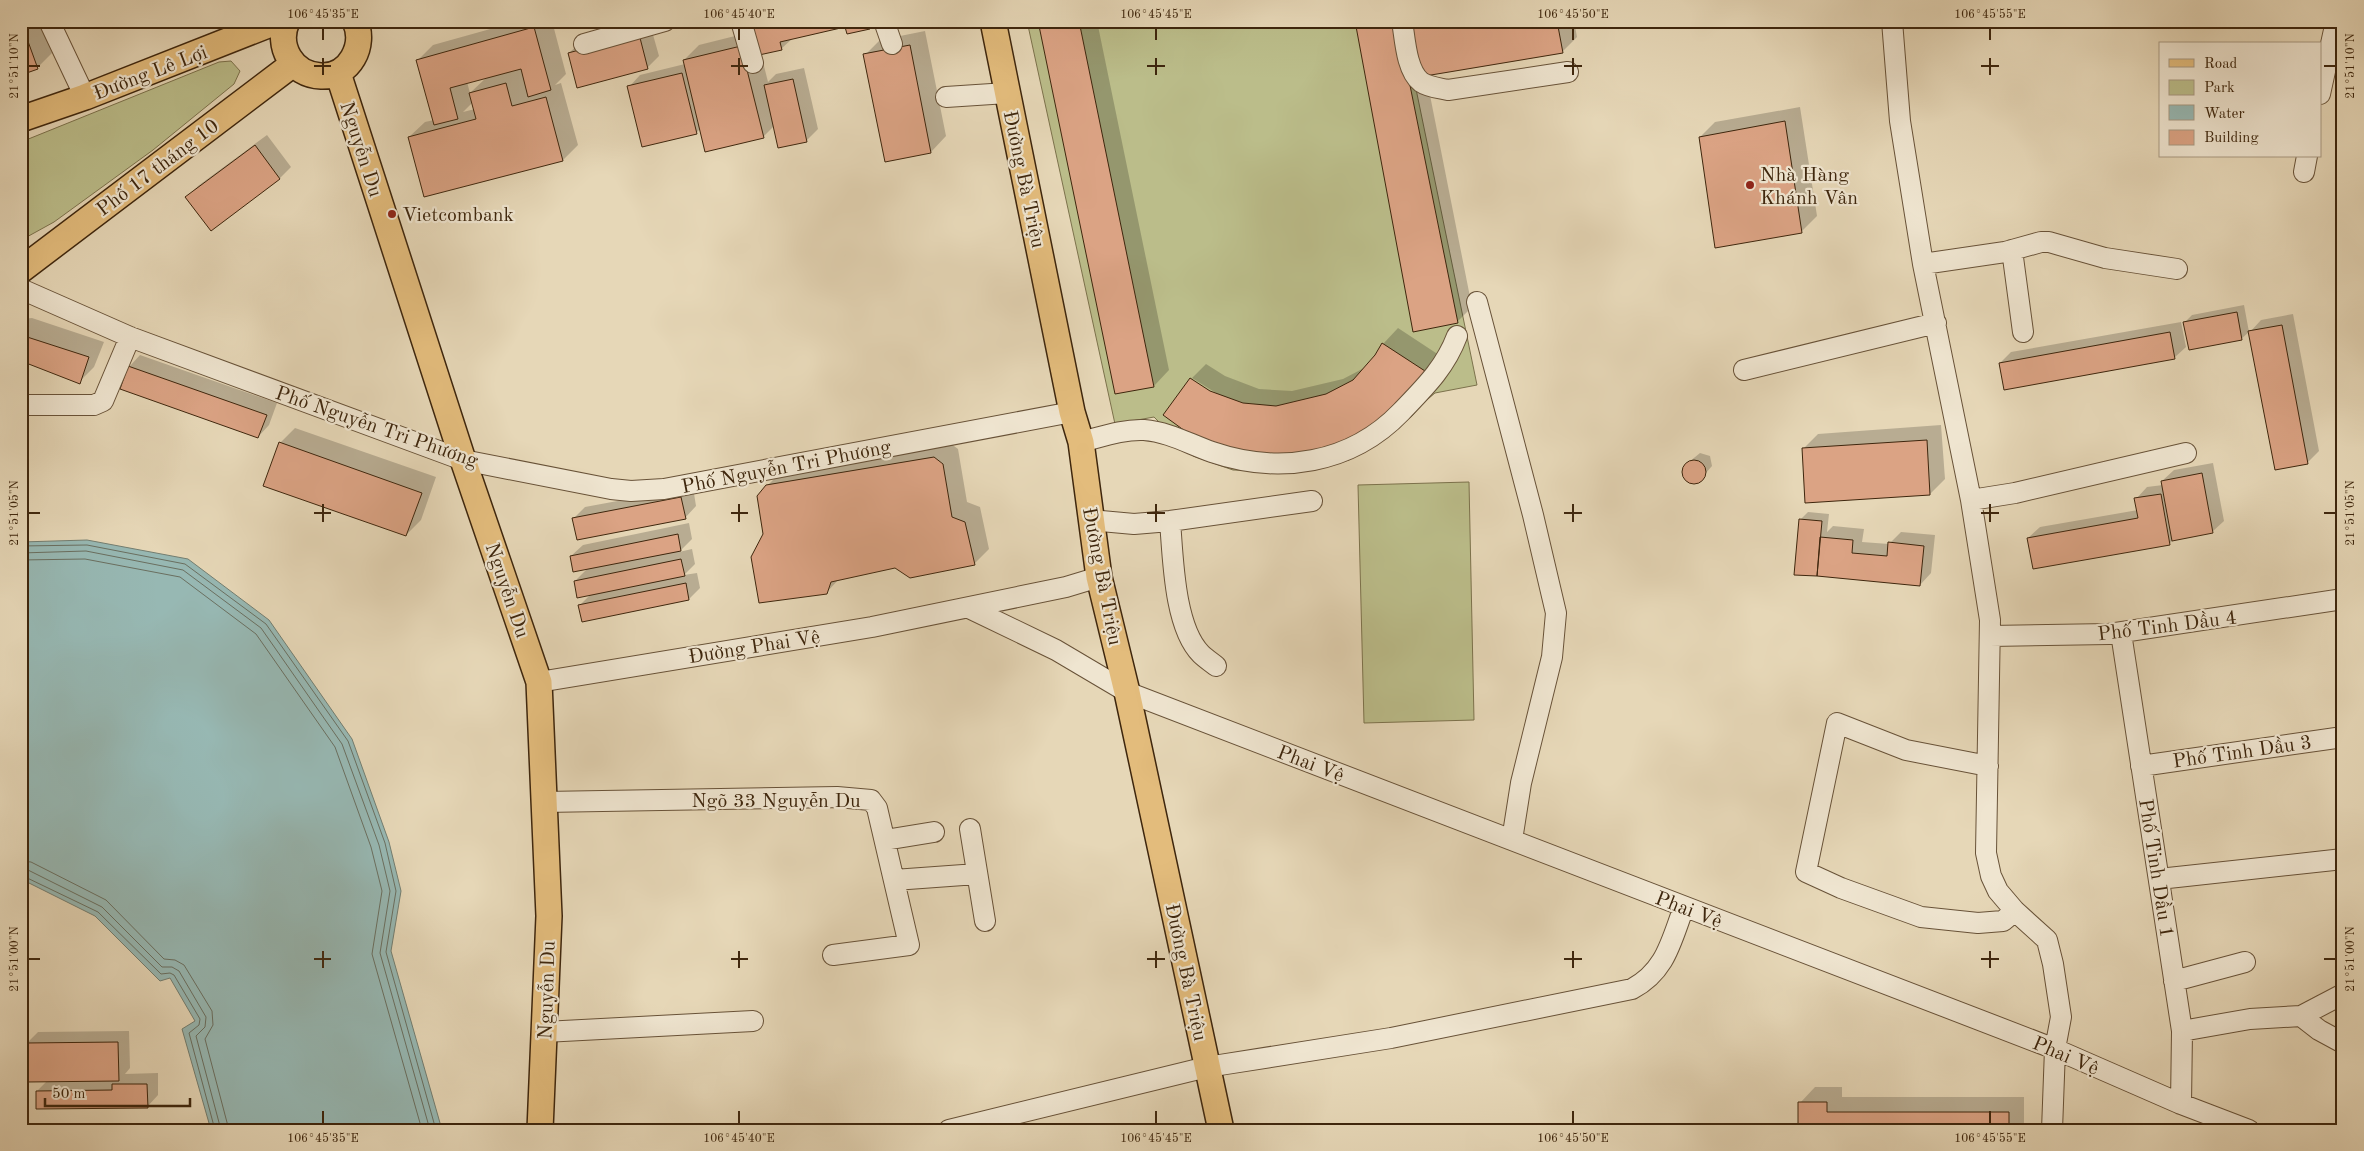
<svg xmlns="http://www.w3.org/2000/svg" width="2364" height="1151" font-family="'Old Standard TT',serif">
	<rect width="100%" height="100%" fill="#e6d7b7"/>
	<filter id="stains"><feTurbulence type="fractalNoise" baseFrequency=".004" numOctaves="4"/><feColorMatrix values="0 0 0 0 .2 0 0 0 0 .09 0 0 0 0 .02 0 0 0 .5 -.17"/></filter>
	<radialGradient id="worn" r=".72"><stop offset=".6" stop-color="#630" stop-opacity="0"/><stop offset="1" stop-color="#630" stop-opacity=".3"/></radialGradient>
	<path fill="#bbbd8a" stroke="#7c724c" d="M 1027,21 L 1402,21 L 1477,385 L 1435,393 L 1422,404 L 1412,416 L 1349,460 L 1298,472 L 1233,470 L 1193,456 L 1154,417 L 1115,424 Z
		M 231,61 L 240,71 L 234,84 L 153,150 L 54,222 L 25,238 L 21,237 L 21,142 L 219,62 Z
		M 1469,482 L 1474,720 L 1364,723 L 1358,485 Z"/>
	<path fill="#97b8b3" stroke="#737e71" d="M 87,540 L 188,559 L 269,620 L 352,739 L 389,842 L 401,891 L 391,951 L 442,1130 L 211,1130 L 182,1029 L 195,1021 L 170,978 L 160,981 L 95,916 L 21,879 L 21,542 Z"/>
	<path fill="#0003" fill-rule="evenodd" d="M 21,21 L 41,21 L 52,53 L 37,68 L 21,74 Z
		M 519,21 L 552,21 L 566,74 L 555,85 L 561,83 L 578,145 L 563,160 L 409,137 L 425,122 L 434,120 L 418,60 L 433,45 ZM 487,77 L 470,93 L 467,82 ZM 473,102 L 475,109 L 463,112 Z
		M 753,21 L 876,21 L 870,28 L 846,26 L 793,38 L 781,49 L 761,54 L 768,82 L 776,74 L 804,68 L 818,129 L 806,141 L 774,126 L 763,137 L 701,128 L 696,133 L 629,87 L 640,75 L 685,64 L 684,60 L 699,45 L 755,31 Z
		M 1039,21 L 1097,21 L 1169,370 L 1154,386 L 1116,392 Z
		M 1356,21 L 1574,21 L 1577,37 L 1562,52 L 1426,75 L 1472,307 L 1457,322 Z
		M 650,24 L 659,56 L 647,68 L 569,53 L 581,42 Z
		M 925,31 L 946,136 L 931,152 L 865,55 L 880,40 Z
		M 1800,107 L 1817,216 L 1801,232 L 1700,137 L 1715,122 Z
		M 267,135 L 291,167 L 280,178 L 211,229 L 187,197 L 198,186 Z
		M 2244,305 L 2249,332 L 2241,339 L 2185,322 L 2192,315 Z
		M 2293,314 L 2319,451 L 2308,462 L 2276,469 L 2250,332 L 2261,320 Z
		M 32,318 L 104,342 L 94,367 L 79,382 L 21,360 L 21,319 Z
		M 2181,322 L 2186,347 L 2174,358 L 2000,363 L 2011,352 Z
		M 1398,328 L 1439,355 L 1396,410 L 1165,414 L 1192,378 L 1192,380 L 1214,396 L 1216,393 L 1192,378 L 1206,364 L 1225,376 L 1259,389 L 1292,391 L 1343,379 L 1366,367 L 1376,356 L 1383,344 Z
		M 140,355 L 277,403 L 269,425 L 258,437 L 129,367 Z
		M 1941,425 L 1945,479 L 1930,494 L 1803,449 L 1818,434 Z
		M 295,428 L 436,477 L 421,520 L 406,535 L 280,443 Z
		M 950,443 L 958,449 L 967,502 L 980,507 L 989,549 L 974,564 L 895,567 L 840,578 L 826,593 L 764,534 L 767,486 L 783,470 Z
		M 1700,453 L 1710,456 L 1712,466 L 1698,482 L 1687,481 L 1682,472 L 1683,467 Z
		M 2213,463 L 2224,521 L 2212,532 L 2174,540 L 2170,543 L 2028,538 L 2040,527 L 2138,510 L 2136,499 L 2147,487 L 2163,485 L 2162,481 L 2174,470 Z
		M 693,487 L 696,506 L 685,518 L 574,518 L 585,507 Z
		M 1808,512 L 1829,514 L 1827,532 L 1833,526 L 1864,529 L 1862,542 L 1889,544 L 1901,532 L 1935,535 L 1931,573 L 1920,585 L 1795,573 L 1800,520 Z
		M 689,523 L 692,539 L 679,552 L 692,549 L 695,564 L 684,575 L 697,573 L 700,588 L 689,599 L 580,605 L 591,594 L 575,581 L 588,568 L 571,556 L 583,545 Z
		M 129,1031 L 130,1068 L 125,1074 L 158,1073 L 158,1095 L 147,1107 L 37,1091 L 48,1080 L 27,1043 L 38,1032 Z
		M 1815,1087 L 1842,1087 L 1842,1097 L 2024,1097 L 2024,1127 L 2021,1130 L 1800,1130 L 1800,1103 Z"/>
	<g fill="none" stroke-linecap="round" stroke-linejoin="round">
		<path stroke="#6a6f60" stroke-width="1" d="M 21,546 L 87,545 L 185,564 L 266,624 L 348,741 L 385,843 L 396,891 L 386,952 L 436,1130
			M 21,553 L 86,551 L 183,570 L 261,628 L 342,744 L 379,845 L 390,891 L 380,953 L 430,1130
			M 21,560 L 85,559 L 180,577 L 256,634 L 335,747 L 371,847 L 382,891 L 372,954 L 422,1130
			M 21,861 L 31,862 L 106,900 L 164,959 L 175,960 L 184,965 L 212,1011 L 213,1025 L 205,1039 L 229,1130
			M 21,868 L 28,870 L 102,907 L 162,967 L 172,967 L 179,971 L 206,1017 L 205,1027 L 196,1036 L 221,1130
			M 21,875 L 98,912 L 161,974 L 170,973 L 174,975 L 200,1019 L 199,1025 L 189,1033 L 215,1130"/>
	</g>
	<path fill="#dba384" stroke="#3e260d" d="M 752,21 L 869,21 L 870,29 L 847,34 L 845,27 L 780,42 L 782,50 L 759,55 Z
		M 1038,21 L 1079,21 L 1154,387 L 1115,394 Z
		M 1355,21 L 1397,21 L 1458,323 L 1413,332 Z
		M 1410,21 L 1557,21 L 1563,53 L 1419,77 Z
		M 21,22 L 38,69 L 21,75 Z
		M 534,27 L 551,90 L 528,97 L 521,69 L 450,88 L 458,119 L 434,125 L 416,60 Z
		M 639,34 L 648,69 L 577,88 L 568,53 Z
		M 910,45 L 931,153 L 885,162 L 863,54 Z
		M 741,46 L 764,138 L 705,152 L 683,60 Z
		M 682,73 L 697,134 L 642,147 L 627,86 Z
		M 793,79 L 807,142 L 778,148 L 764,85 Z
		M 506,83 L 512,106 L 546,97 L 563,161 L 424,197 L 408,137 L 476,119 L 469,93 Z
		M 1785,121 L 1802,233 L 1715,248 L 1699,137 Z
		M 255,145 L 280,179 L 211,231 L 185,197 Z
		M 2237,312 L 2242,340 L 2189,350 L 2183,322 Z
		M 2282,325 L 2308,464 L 2275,470 L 2248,331 Z
		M 2170,332 L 2175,359 L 2004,390 L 1999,363 Z
		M 21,335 L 89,357 L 80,384 L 21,361 Z
		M 1382,343 L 1425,371 L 1417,385 L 1364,434 L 1304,458 L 1244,458 L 1185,431 L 1163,415 L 1190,378 L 1210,391 L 1243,403 L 1276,406 L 1326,394 L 1353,380 L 1375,355 Z
		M 128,366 L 267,415 L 258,438 L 120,389 Z
		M 1927,440 L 1930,495 L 1805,503 L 1802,448 Z
		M 279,442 L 422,493 L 406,536 L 263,486 Z
		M 934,457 L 943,464 L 952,517 L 965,522 L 975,565 L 910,578 L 895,568 L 831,582 L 827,594 L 759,603 L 751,557 L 763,534 L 757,496 L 766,485 Z
		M1682 472a12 12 0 1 1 24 0a12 12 0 1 1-24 0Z
		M 2202,473 L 2213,533 L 2172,541 L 2161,481 Z
		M 2161,494 L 2170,545 L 2033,569 L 2027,538 L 2138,518 L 2134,498 Z
		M 681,497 L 686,519 L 577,540 L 572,518 Z
		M 1799,519 L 1822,521 L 1817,576 L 1794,575 Z
		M 678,534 L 681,551 L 573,572 L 570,556 Z
		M 1820,537 L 1853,540 L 1852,553 L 1887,556 L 1888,542 L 1924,546 L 1920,586 L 1817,576 Z
		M 681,559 L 685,576 L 577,598 L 574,581 Z
		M 686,583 L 689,600 L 582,622 L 578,605 Z
		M 118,1042 L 119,1081 L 26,1082 L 26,1043 Z
		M 112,1084 L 147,1084 L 148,1108 L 36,1109 L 36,1091 L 112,1090 Z
		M 1798,1102 L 1827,1102 L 1827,1112 L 2009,1112 L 2009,1130 L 1798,1130 Z"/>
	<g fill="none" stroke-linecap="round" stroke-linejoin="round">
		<defs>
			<path id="minor" d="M 49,21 L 85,97
				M 741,21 L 753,63
				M 884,21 L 892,44
				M 1402,21 C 1405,38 1406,70 1421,82 C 1428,87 1439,88 1448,90 L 1568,72
				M 1892,21 L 1900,121 L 1923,264 L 1971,500 L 1990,620 L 1986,853 L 1991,876 L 1998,891 L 2015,911 L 2047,940 L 2053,964 L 2061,1017 L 2055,1049 L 2052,1130
				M 584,44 L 665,21
				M 2320,94 L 2336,21
				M 946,97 L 1007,93
				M 2304,172 L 2307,156
				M 2012,250 L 2023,332
				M 1923,264 L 2005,252 L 2041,242 L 2049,242 L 2105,258 L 2177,269
				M 21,289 L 130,337 L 463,460 L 611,489 L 631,491 L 664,489 L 1072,412
				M 1477,302 L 1533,515 L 1556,613 L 1552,657 L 1521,783 L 1512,840
				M 1744,370 L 1936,323
				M 21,405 L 94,405 L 103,401 L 130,337
				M 1081,442 C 1101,437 1123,429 1144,430 C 1169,432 1189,444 1212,452 C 1279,475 1351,464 1401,412 C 1424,388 1445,368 1457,336
				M 1971,500 L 2015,493 L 2186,453
				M 1090,520 L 1134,524 L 1170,521 L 1312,501
				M 1170,521 C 1173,557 1174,627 1201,654 C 1205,658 1211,662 1216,666
				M 969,608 L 1056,650 L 1127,692 L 2055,1049 L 2181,1104 L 2249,1130
				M 2121,633 L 2182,1031 L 2181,1104
				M 1990,636 L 2109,634 L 2343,599
				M 539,682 L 872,627 L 1066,587 L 1099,577
				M 1988,766 L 1906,750 L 1837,723 L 1806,872 L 1841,888 L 1921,917 L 1978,923 L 2003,921 L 2015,911
				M 2141,766 L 2343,737
				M 544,802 L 837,797 L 871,800 L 877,808 L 909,945 L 833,955
				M 970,829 L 985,921
				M 885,840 L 934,832
				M 2159,879 L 2343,859
				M 894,880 L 977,874
				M 2174,981 L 2245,962
				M 2301,1016 L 2319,1030 L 2343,1043
				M 2182,1031 L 2250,1019 L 2301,1016 L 2343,994
				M 544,1032 L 753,1021
				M 949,1130 L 1207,1067 L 1391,1038 L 1632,989 C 1666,971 1671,941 1684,907"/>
			<path id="major" d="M 287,21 C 276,46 292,75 321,76 C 350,77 366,45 355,21
				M 993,21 L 1072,412 L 1081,442 L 1099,577 L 1127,692 L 1221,1130
				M 338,73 L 463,460 L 539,682 L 549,916 L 540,1130
				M 21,119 L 85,97 L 278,21
				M 21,270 L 293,64"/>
		</defs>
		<use href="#minor" stroke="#685238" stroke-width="22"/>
		<use href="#major" stroke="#3e260d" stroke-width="28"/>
		<use href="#minor" stroke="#efe5d0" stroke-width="20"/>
		<use href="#major" stroke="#e3bc7c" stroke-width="25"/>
	</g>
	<path fill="none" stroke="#3e260d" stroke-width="2" d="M 323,28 L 323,40M 739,28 L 739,40M 1156,28 L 1156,40M 1573,28 L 1573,40M 1990,28 L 1990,40M 323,58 L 323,75M 739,58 L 739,75M 1156,58 L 1156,75M 1573,58 L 1573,75M 1990,58 L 1990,75M 28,66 L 40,66M 314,66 L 331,66M 731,66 L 748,66M 1147,66 L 1165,66M 1564,66 L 1582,66M 1981,66 L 1999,66M 2324,66 L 2336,66M 323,504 L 323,522M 739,504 L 739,522M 1156,504 L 1156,522M 1573,504 L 1573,522M 1990,504 L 1990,522M 28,513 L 40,513M 314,513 L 331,513M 731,513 L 748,513M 1147,513 L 1165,513M 1564,513 L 1582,513M 1981,513 L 1999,513M 2324,513 L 2336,513M 323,951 L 323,968M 739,951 L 739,968M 1156,951 L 1156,968M 1573,951 L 1573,968M 1990,951 L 1990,968M 28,959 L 40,959M 314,959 L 331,959M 731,959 L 748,959M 1147,959 L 1165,959M 1564,959 L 1582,959M 1981,959 L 1999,959M 2324,959 L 2336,959M 323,1111 L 323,1124M 739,1111 L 739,1124M 1156,1111 L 1156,1124M 1573,1111 L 1573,1124M 1990,1111 L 1990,1124"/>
	<g fill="#8f2418" stroke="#efe5d0" stroke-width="2">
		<circle cx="1750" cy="185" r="5"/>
		<circle cx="392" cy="214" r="5"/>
	</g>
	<g text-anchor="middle" stroke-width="4.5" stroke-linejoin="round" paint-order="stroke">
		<g font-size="20" fill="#3e260d" stroke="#efe5d0">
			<text transform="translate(150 72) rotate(-21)" y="7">Đường Lê Lợi</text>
			<text transform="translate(362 149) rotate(72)" y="7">Nguyễn Du</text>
			<text transform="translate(157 167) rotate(-37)" y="7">Phố 17 tháng 10</text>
			<text transform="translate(1025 179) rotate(78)" y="7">Đường Bà Triệu</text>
			<text transform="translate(377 426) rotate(19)" y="7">Phố Nguyễn Tri Phương</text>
			<text transform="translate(786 466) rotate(-11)" y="7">Phố Nguyễn Tri Phương</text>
			<text transform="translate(1103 576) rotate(79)" y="7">Đường Bà Triệu</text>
			<text transform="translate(508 590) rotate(71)" y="7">Nguyễn Du</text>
			<text transform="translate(2167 625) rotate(-7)" y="7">Phố Tinh Dầu 4</text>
			<text transform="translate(754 646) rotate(-9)" y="7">Đường Phai Vệ</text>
			<text transform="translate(2242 751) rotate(-8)" y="7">Phố Tinh Dầu 3</text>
			<text transform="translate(1311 763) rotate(21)" y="7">Phai Vệ</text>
			<text x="776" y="807">Ngõ 33 Nguyễn Du</text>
			<text transform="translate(2157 868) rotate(81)" y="7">Phố Tinh Dầu 1</text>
			<text transform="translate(1689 909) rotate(21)" y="7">Phai Vệ</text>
			<text transform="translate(1187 972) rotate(78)" y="7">Đường Bà Triệu</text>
			<text transform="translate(546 990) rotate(-88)" y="7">Nguyễn Du</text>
			<text transform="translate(2066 1055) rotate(23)" y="7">Phai Vệ</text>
		</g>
		<g font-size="20" fill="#3e260d" stroke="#efe5d0" text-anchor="start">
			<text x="1760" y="181">Nhà Hàng<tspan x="1760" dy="23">Khánh Vân</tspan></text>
			<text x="402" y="221">Vietcombank</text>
		</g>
	</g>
	<rect width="2364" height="1151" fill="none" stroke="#e6d7b7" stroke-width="55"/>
	<rect x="2159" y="42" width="162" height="115" fill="#efe5d0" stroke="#a89982"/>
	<rect x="2169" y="59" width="25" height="8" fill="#e3bc7c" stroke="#a89982"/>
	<text x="2204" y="68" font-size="15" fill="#3e260d">Road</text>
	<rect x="2169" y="80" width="25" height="15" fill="#bbbd8a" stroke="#a89982"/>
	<text x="2204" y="92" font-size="15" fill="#3e260d">Park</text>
	<rect x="2169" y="105" width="25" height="15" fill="#97b8b3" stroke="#a89982"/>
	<text x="2204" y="118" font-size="15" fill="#3e260d">Water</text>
	<rect x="2169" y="130" width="25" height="15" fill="#dba384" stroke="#a89982"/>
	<text x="2204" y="142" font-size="15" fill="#3e260d">Building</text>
	<path d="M45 1098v8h145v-8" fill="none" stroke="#3e260d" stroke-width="2.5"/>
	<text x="52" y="1098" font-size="15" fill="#3e260d" stroke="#efe5d0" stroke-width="4" paint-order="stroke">50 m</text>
	<rect x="28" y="28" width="2308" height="1096" fill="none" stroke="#3e260d" stroke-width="2"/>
	<g font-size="12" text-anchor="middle" fill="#3e260d">
		<text x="323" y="18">106°45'35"E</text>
		<text x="739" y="18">106°45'40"E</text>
		<text x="1156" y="18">106°45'45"E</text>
		<text x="1573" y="18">106°45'50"E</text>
		<text x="1990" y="18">106°45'55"E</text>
		<text transform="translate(14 66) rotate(-90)" y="4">21°51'10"N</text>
		<text transform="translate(2350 66) rotate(-90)" y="4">21°51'10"N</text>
		<text transform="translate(14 513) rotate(-90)" y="4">21°51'05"N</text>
		<text transform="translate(2350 513) rotate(-90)" y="4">21°51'05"N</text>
		<text transform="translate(14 959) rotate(-90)" y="4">21°51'00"N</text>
		<text transform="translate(2350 959) rotate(-90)" y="4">21°51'00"N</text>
		<text x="323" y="1142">106°45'35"E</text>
		<text x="739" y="1142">106°45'40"E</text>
		<text x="1156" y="1142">106°45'45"E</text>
		<text x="1573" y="1142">106°45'50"E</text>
		<text x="1990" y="1142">106°45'55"E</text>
	</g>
	<rect width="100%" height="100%" filter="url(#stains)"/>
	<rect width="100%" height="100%" fill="url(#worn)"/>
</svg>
